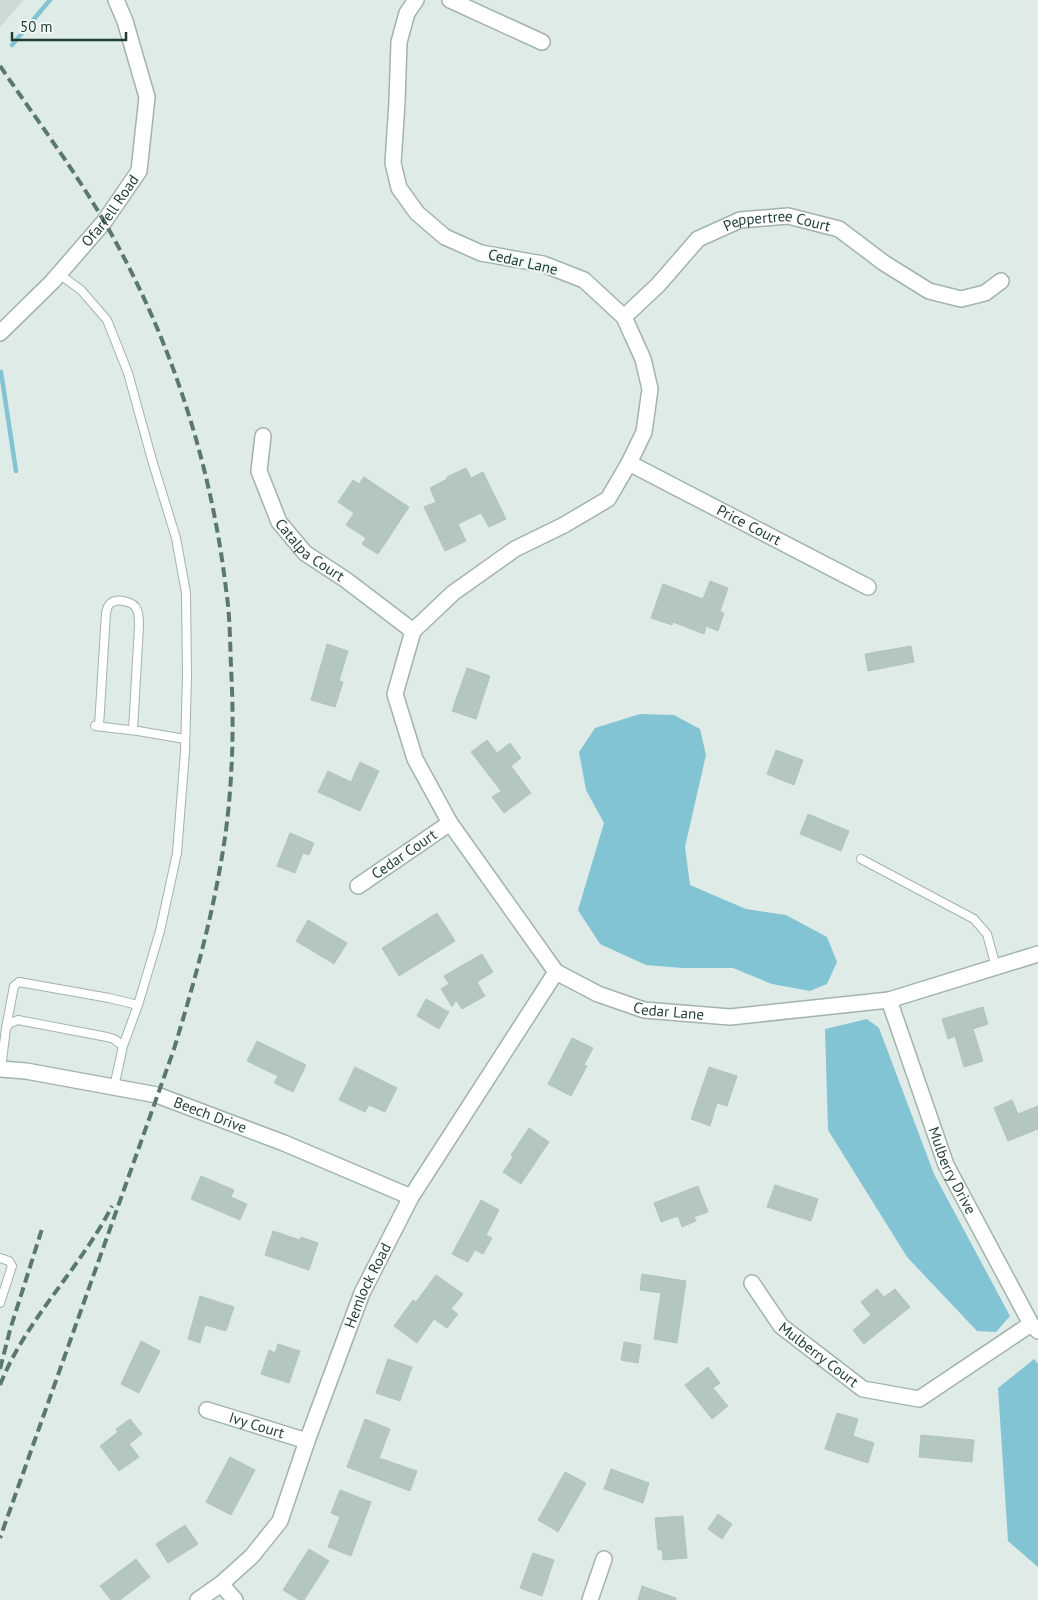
<svg xmlns="http://www.w3.org/2000/svg" width="1038" height="1600" font-family="'PT Sans',sans-serif">
	<rect width="100%" height="100%" fill="#dfebe6"/>
	<path fill="#cddbd6" d="M 0,0 L 24,0 L 0,27 Z"/>
	<path fill="#83c4d4" d="M 640,714 L 674,715 L 700,729 L 706,755 L 685,847 L 690,885 L 746,909 L 786,915 L 827,937 L 837,962 L 827,984 L 810,991 L 772,984 L 733,968 L 683,968 L 646,965 L 600,944 L 578,910 L 604,823 L 586,790 L 579,752 L 595,728 Z
		M 867,1019 L 879,1028 L 934,1174 L 1010,1316 L 996,1332 L 977,1331 L 907,1257 L 828,1130 L 825,1029 Z
		M 1034,1359 L 1038,1364 L 1038,1567 L 1008,1541 L 998,1388 Z"/>
	<g fill="none" stroke-linecap="round" stroke-linejoin="round">
		<path stroke="#83c4d4" stroke-width="4.5" d="M 12,45 L 50,0
			M 1,372 L 16,471"/>
	</g>
	<path fill="#b4c6c0" stroke="#b1c5be" d="M 466,468 L 471,478 L 483,472 L 506,519 L 489,527 L 481,513 L 458,524 L 466,541 L 445,551 L 424,507 L 436,502 L 430,488 L 447,479 L 447,477 Z
		M 364,477 L 409,507 L 378,554 L 362,544 L 366,538 L 346,525 L 354,513 L 338,502 L 353,480 L 359,484 Z
		M 710,581 L 728,588 L 720,611 L 724,613 L 718,631 L 706,626 L 704,634 L 673,622 L 672,625 L 651,618 L 663,584 L 703,599 Z
		M 327,644 L 348,651 L 339,681 L 343,682 L 335,707 L 311,700 Z
		M 911,646 L 914,662 L 868,671 L 865,654 Z
		M 467,668 L 490,676 L 476,719 L 452,711 Z
		M 487,740 L 497,753 L 510,743 L 521,758 L 511,766 L 531,793 L 504,813 L 492,797 L 501,791 L 471,752 Z
		M 776,750 L 803,760 L 794,785 L 767,774 Z
		M 360,762 L 379,771 L 360,811 L 318,792 L 328,771 L 351,782 Z
		M 808,814 L 849,831 L 841,851 L 800,834 Z
		M 290,833 L 314,843 L 309,855 L 303,853 L 295,873 L 277,866 Z
		M 437,913 L 455,941 L 399,976 L 382,948 Z
		M 308,920 L 347,943 L 334,964 L 296,941 Z
		M 482,954 L 493,972 L 477,982 L 485,996 L 462,1009 L 456,1000 L 452,1007 L 441,989 L 449,984 L 444,976 Z
		M 426,999 L 449,1012 L 439,1029 L 417,1016 Z
		M 983,1007 L 988,1024 L 973,1029 L 983,1061 L 964,1067 L 955,1036 L 948,1039 L 942,1019 Z
		M 572,1038 L 593,1048 L 584,1065 L 587,1066 L 571,1096 L 548,1084 Z
		M 257,1041 L 306,1065 L 293,1092 L 274,1083 L 278,1076 L 247,1061 Z
		M 355,1067 L 397,1088 L 385,1112 L 369,1105 L 365,1112 L 339,1100 Z
		M 709,1067 L 737,1076 L 727,1106 L 717,1103 L 710,1126 L 691,1119 Z
		M 1012,1100 L 1018,1114 L 1038,1106 L 1038,1129 L 1008,1141 L 994,1108 Z
		M 529,1128 L 549,1142 L 521,1184 L 503,1172 L 513,1157 L 511,1155 Z
		M 201,1176 L 234,1190 L 231,1197 L 247,1204 L 240,1220 L 191,1199 Z
		M 775,1185 L 818,1199 L 811,1221 L 767,1207 Z
		M 698,1186 L 708,1212 L 694,1217 L 696,1221 L 682,1227 L 678,1216 L 661,1222 L 654,1203 Z
		M 481,1200 L 499,1210 L 486,1235 L 492,1238 L 483,1254 L 475,1250 L 468,1262 L 452,1254 Z
		M 273,1231 L 300,1240 L 301,1237 L 318,1243 L 309,1270 L 265,1255 Z
		M 642,1274 L 686,1281 L 677,1343 L 654,1339 L 661,1293 L 640,1290 Z
		M 436,1275 L 463,1294 L 451,1309 L 458,1314 L 447,1328 L 434,1319 L 417,1343 L 394,1326 L 413,1300 L 416,1302 Z
		M 877,1289 L 884,1297 L 895,1289 L 910,1307 L 864,1344 L 853,1330 L 871,1315 L 861,1302 Z
		M 200,1296 L 234,1307 L 226,1331 L 205,1325 L 200,1343 L 188,1339 Z
		M 141,1341 L 160,1351 L 139,1393 L 121,1384 Z
		M 624,1342 L 641,1345 L 638,1363 L 621,1360 Z
		M 278,1344 L 300,1351 L 289,1383 L 261,1374 L 269,1350 L 275,1353 Z
		M 388,1359 L 412,1367 L 400,1401 L 376,1393 Z
		M 708,1367 L 720,1383 L 713,1388 L 728,1406 L 712,1419 L 685,1385 Z
		M 837,1413 L 858,1419 L 853,1436 L 874,1443 L 868,1463 L 825,1449 Z
		M 130,1419 L 142,1434 L 129,1444 L 139,1457 L 119,1471 L 100,1446 L 118,1432 L 116,1429 Z
		M 365,1419 L 390,1429 L 379,1458 L 417,1471 L 410,1491 L 347,1467 Z
		M 921,1435 L 974,1440 L 972,1462 L 919,1457 Z
		M 230,1457 L 255,1470 L 231,1515 L 206,1502 Z
		M 611,1469 L 649,1483 L 643,1503 L 604,1489 Z
		M 565,1472 L 586,1483 L 558,1532 L 538,1520 Z
		M 340,1490 L 371,1502 L 351,1556 L 328,1547 L 340,1517 L 331,1513 Z
		M 718,1514 L 732,1524 L 722,1539 L 708,1529 Z
		M 683,1516 L 687,1558 L 663,1560 L 662,1550 L 658,1550 L 655,1518 Z
		M 185,1525 L 198,1544 L 168,1563 L 156,1544 Z
		M 309,1549 L 329,1561 L 304,1600 L 299,1600 L 283,1590 Z
		M 533,1553 L 554,1560 L 542,1596 L 520,1588 Z
		M 136,1559 L 150,1577 L 120,1600 L 111,1600 L 100,1586 Z
		M 642,1586 L 676,1598 L 676,1600 L 638,1600 Z"/>
	<g fill="none" stroke-linecap="round" stroke-linejoin="round">
		<defs>
			<path id="lane" d="M 59,274 L 81,290 L 107,320 L 128,373 L 152,460 L 176,538 L 186,593 L 187,675 L 185,752 L 177,853 L 160,931 L 138,1005 L 123,1046 L 114,1087
				M 95,726 L 138,731 L 185,739
				M 99,726 L 106,613 C 107,610 107,607 109,605 C 115,597 134,601 137,610 C 139,614 139,621 139,626 L 133,730
				M 861,859 L 974,919 L 987,934 L 996,967
				M 6,1028 L 14,986 L 19,982 L 109,998 L 138,1005
				M 1,1069 L 6,1028 L 10,1023 L 18,1020 L 107,1037 L 114,1039 L 123,1046
				M 0,1258 L 9,1261 L 12,1266 L 0,1303"/>
			<g id="street">
				<path d="M 450,0 L 542,42"/>
				<path id="s1" d="M 624,317 L 658,285 L 698,239 L 740,220 L 788,216 L 839,229 L 884,263 L 929,291 L 961,299 L 985,293 L 1001,281"/>
				<path id="s2" d="M 0,333 L 52,282 L 104,222 L 139,171 L 147,97 L 125,21 L 116,0"/>
				<path id="s3" d="M 263,436 L 259,471 L 279,522 L 305,553 L 346,580 L 413,631"/>
				<path id="s4" d="M 629,463 L 868,587"/>
				<path d="M 413,631 L 453,593 L 515,549 L 564,525 L 608,499 L 629,463 L 644,432 L 650,389 L 643,359 L 624,317 L 584,280 L 543,264 L 481,253 L 445,237 L 417,213 L 399,188 L 393,163 L 397,102 L 399,42 L 407,13 L 416,0"/>
				<path id="s5" d="M 413,631 L 395,694 L 415,759 L 450,823 L 556,972 L 598,994 L 644,1010 L 730,1017 L 889,1000 L 1038,954"/>
				<path id="s6" d="M 358,886 L 450,823"/>
				<path id="s7" d="M 889,1000 L 946,1165 L 1031,1324 L 1038,1331"/>
				<path id="s8" d="M 0,1069 L 26,1071 L 157,1095 L 284,1143 L 411,1197"/>
				<path id="s9" d="M 752,1283 L 781,1326 L 863,1389 L 919,1399 L 1031,1324"/>
				<path id="s10" d="M 207,1410 L 307,1441"/>
				<path d="M 221,1584 L 235,1600"/>
				<path id="s11" d="M 198,1600 L 221,1584 L 252,1556 L 280,1521 L 307,1441 L 362,1293 L 411,1197 L 556,972"/>
				<path d="M 590,1600 L 604,1559"/>
			</g>
		</defs>
		<use href="#lane" stroke="#a2b3ae" stroke-width="10"/>
		<use href="#street" stroke="#a2b3ae" stroke-width="18"/>
		<use href="#lane" stroke="#fff" stroke-width="8"/>
		<use href="#street" stroke="#fff" stroke-width="15"/>
		<path stroke="#597871" stroke-width="4" stroke-dasharray="10 5" stroke-linecap="butt" d="M 0,66 C 41,126 86,185 120,250 C 176,355 212,471 226,589 C 230,615 230,641 231,667 C 234,721 233,776 226,830 C 216,904 196,977 174,1049 L 0,1538
			M 0,1369 L 10,1330 L 42,1229
			M 0,1385 C 26,1319 80,1269 112,1206"/>
	</g>
	<g text-anchor="middle" stroke-width="4" stroke-linejoin="round" paint-order="stroke">
		<g font-size="15" fill="#1f3c36" stroke="#f0f8f4">
			<text dy="5" stroke="none"><textPath href="#s2" startOffset="165">Ofarrell Road</textPath></text>
			<text dy="5" stroke="none"><textPath href="#s1" startOffset="191">Peppertree Court</textPath></text>
			<text transform="translate(523 262) rotate(13)" y="5">Cedar Lane</text>
			<text dy="5" stroke="none"><textPath href="#s4" startOffset="135">Price Court</textPath></text>
			<text dy="5" stroke="none"><textPath href="#s3" startOffset="132">Catalpa Court</textPath></text>
			<text dy="5" stroke="none"><textPath href="#s6" startOffset="56">Cedar Court</textPath></text>
			<text dy="5" stroke="none"><textPath href="#s5" startOffset="510">Cedar Lane</textPath></text>
			<text dy="5" stroke="none"><textPath href="#s8" startOffset="216">Beech Drive</textPath></text>
			<text dy="5" stroke="none"><textPath href="#s7" startOffset="182">Mulberry Drive</textPath></text>
			<text dy="5" stroke="none"><textPath href="#s11" startOffset="366">Hemlock Road</textPath></text>
			<text dy="5" stroke="none"><textPath href="#s9" startOffset="99">Mulberry Court</textPath></text>
			<text dy="5" stroke="none"><textPath href="#s10" startOffset="52">Ivy Court</textPath></text>
		</g>
	</g>
	<path d="M12 32v8h114v-8" fill="none" stroke="#1f3c36" stroke-width="2.5"/>
	<text x="20" y="32" font-size="15" fill="#1f3c36" stroke="#f0f8f4" stroke-width="4" paint-order="stroke">50 m</text>
</svg>
